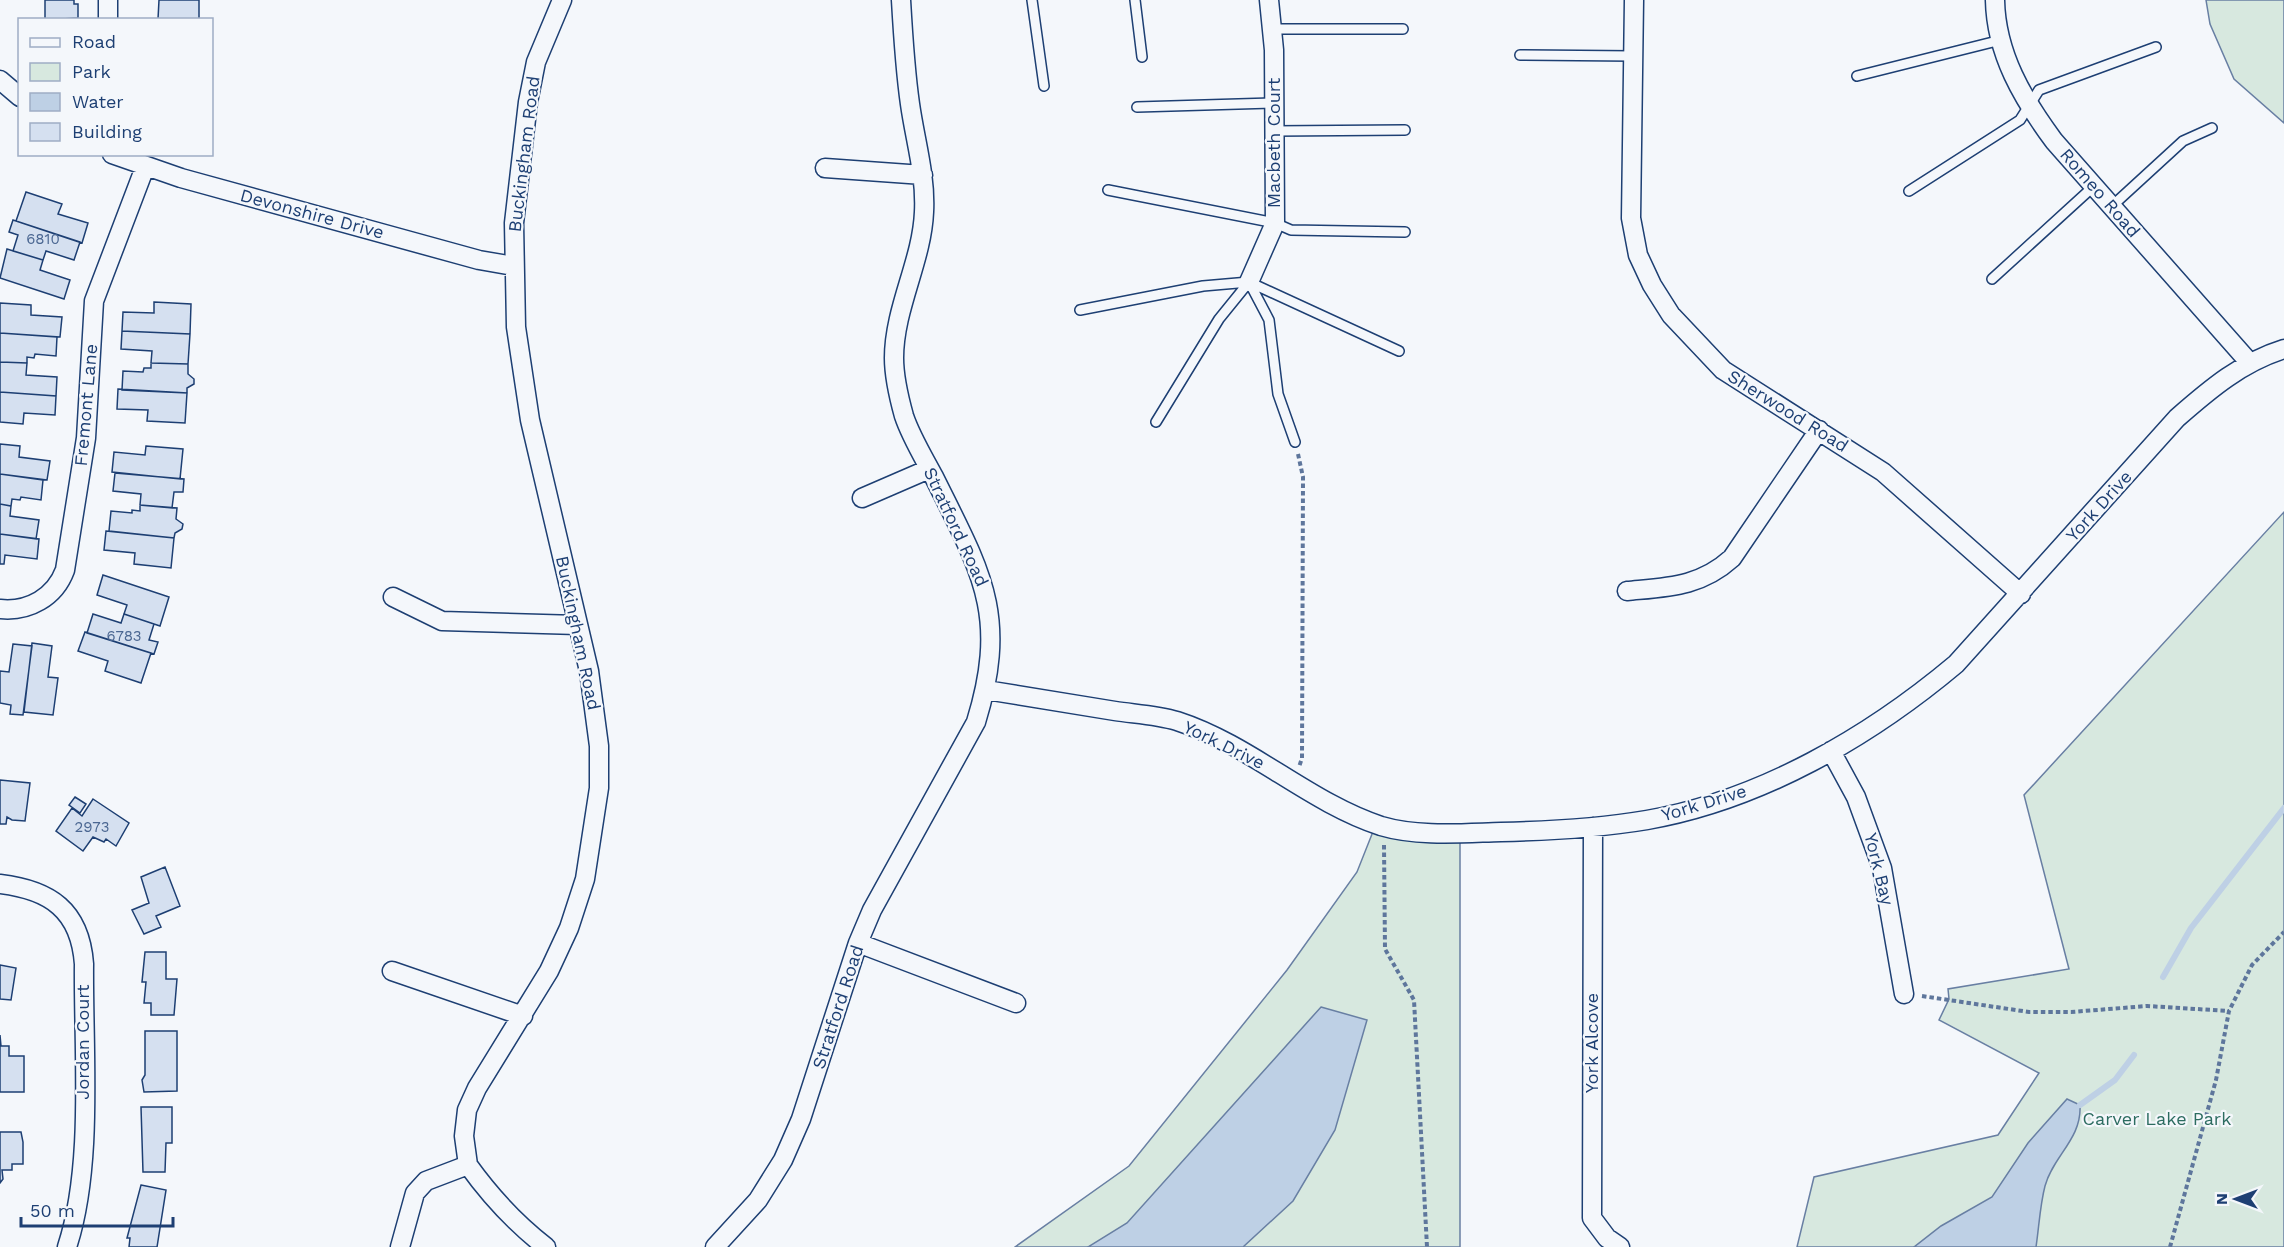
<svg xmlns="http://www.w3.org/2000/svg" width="2284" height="1247" font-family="'Work Sans',sans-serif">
	<rect width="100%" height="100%" fill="#f4f7fb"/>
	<path fill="#d7e8df" stroke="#687fa3" stroke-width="1.5" d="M 2206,0 L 2284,0 L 2284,123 L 2234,79 L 2210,24 Z
		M 2284,512 L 2284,1247 L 1797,1247 L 1814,1177 L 1998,1135 L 2039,1073 L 1939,1020 L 1949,999 L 1948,989 L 2069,969 L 2024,795 Z
		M 1376,824 L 1460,833 L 1460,1247 L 1015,1247 L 1129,1166 L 1287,970 L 1357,872 Z"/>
	<path fill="#bed0e5" stroke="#687fa3" stroke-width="1.5" d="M 1321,1007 L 1367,1020 L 1335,1130 L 1293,1201 L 1243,1247 L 1088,1247 L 1127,1223 Z
		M 2067,1099 L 2080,1105 C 2082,1139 2053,1156 2045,1186 C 2040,1205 2039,1227 2036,1247 L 1914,1247 L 1941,1226 L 1992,1197 L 2028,1143 Z"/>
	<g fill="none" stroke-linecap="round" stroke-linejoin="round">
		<path stroke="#bed0e5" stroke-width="6" d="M 2163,977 L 2191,928 L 2284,808
			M 2080,1105 L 2115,1080 L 2134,1055"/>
	</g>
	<path fill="#d5e0f0" stroke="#1d3f73" stroke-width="1.5" d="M 45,0 L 74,0 L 74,4 L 78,4 L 78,18 L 45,20 Z
		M 199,0 L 199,20 L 156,20 L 158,19 L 159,0 Z
		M 26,192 L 62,204 L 58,214 L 88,223 L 82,243 L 16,221 Z
		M 13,220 L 80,242 L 74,260 L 46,251 L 43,260 L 13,251 L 18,235 L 9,232 Z
		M 7,249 L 43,260 L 40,270 L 70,280 L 64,299 L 0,278 Z
		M 154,302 L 191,304 L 190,334 L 122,331 L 123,312 L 154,313 Z
		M 0,303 L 31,305 L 31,315 L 62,317 L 60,337 L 0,333 Z
		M 122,331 L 190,334 L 188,364 L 151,363 L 152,351 L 121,349 Z
		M 0,333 L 57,337 L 56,356 L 35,354 L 34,358 L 27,357 L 27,363 L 0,362 Z
		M 0,362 L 27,363 L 26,375 L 57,377 L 56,396 L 0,392 Z
		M 151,363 L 188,364 L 188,374 L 194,379 L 194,384 L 187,388 L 187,393 L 122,390 L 123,371 L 143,372 L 144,368 L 151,368 Z
		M 118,389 L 187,393 L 185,423 L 147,421 L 148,410 L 117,409 Z
		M 0,392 L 56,396 L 55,415 L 24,413 L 23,424 L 0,422 Z
		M 0,444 L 20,446 L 19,457 L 50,461 L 47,480 L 0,474 Z
		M 146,446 L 183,449 L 180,479 L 112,472 L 114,452 L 145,455 Z
		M 115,473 L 184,479 L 183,492 L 174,492 L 172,508 L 140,505 L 141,494 L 113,491 Z
		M 0,474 L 43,480 L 41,500 L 21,497 L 20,500 L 12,499 L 11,506 L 0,504 Z
		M 0,504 L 11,506 L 10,516 L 39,520 L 36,539 L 0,534 Z
		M 140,505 L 177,508 L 176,519 L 183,524 L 182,529 L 175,533 L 174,538 L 109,531 L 111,511 L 132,513 L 132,510 L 140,511 Z
		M 106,531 L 174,538 L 171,568 L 134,564 L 135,553 L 104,550 Z
		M 0,534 L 39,539 L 37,559 L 5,555 L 4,564 L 0,564 Z
		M 103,575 L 169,597 L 160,626 L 124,614 L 127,605 L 97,595 Z
		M 93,614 L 121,623 L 124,614 L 154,624 L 149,640 L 158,642 L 154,654 L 87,633 Z
		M 85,632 L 151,653 L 141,683 L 105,671 L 108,661 L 78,651 Z
		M 32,643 L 52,646 L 48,677 L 58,678 L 53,715 L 24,712 Z
		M 13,644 L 32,646 L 23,715 L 10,714 L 11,705 L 0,703 L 0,671 L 9,672 Z
		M 0,780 L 30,783 L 25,821 L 12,820 L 7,817 L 6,824 L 0,824 Z
		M 75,797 L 86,804 L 80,813 L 69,805 Z
		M 93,799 L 129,823 L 116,846 L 106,839 L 104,842 L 93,837 L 83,851 L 56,831 L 72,808 L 82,816 Z
		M 165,867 L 180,906 L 156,916 L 161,927 L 144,934 L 132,910 L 149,903 L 141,877 Z
		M 145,952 L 166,952 L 166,979 L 177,979 L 174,1015 L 151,1015 L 151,1003 L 144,1003 L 146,982 L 142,982 Z
		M 0,965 L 16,968 L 11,1000 L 0,999 Z
		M 145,1031 L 177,1031 L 177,1091 L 144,1092 L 142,1080 L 145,1075 Z
		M 0,1035 L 1,1046 L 9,1046 L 9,1056 L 24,1056 L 24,1092 L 0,1092 Z
		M 141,1107 L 172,1107 L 172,1143 L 166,1143 L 165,1172 L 143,1172 Z
		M 0,1132 L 21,1132 L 23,1142 L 23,1164 L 12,1164 L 12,1170 L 2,1170 L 3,1179 L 0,1183 Z
		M 141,1185 L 166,1190 L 157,1247 L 129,1247 L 130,1238 L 127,1238 Z"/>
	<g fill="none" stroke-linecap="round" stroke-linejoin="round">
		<defs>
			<path id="service" d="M 1032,0 L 1044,86
				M 1135,0 L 1142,57
				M 1272,29 L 1403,29
				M 1520,55 L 1633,56
				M 1857,76 L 2001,40
				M 1137,107 L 1274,103
				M 1274,131 L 1405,130
				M 1108,190 L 1275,223 L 1291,230 L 1405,232
				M 1909,191 L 2020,120 L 2039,90 L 2156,47
				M 2111,207 L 2183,141 L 2212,128
				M 1992,279 L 2094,186
				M 1080,310 L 1203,286 L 1249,282 L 1399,351
				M 1156,422 L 1219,319 L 1249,282 L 1269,320 L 1278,394 L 1295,442"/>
			<path id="minor" d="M 1634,0 L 1631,218 L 1638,255 L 1652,285 L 1671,315 L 1723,370 L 1883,472 L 2021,594
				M 1995,0 C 1996,54 2023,99 2054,141 L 2249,362
				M 108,20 L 108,0
				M 0,80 L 20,97
				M 112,154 L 181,178 L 479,260 L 514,266
				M 825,168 L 923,175
				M 1249,282 L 1275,223 L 1274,50 L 1269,0
				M 862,498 L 929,469
				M 1627,591 C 1668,587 1700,587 1732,558 L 1819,430
				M 393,597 L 442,621 L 578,625
				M 0,609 C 29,612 55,597 65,570 L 86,438 L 94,301 L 145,167
				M 986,690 C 1029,697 1072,704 1115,711 C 1135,714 1157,715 1177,721 C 1251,745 1308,802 1381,826 C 1418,837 1463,833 1501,832 C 1549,831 1599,828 1647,820 C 1761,800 1869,737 1956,664 L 2177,418 C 2210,389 2242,362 2284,349
				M 1831,751 L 1856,797 L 1882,868 L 1904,994
				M 1593,827 L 1592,1218 L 1607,1238 L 1620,1247
				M 0,884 C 50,890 80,910 84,964 C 83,1051 94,1165 67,1247
				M 858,943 L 1016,1003
				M 392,971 L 523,1016
				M 468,1165 C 491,1197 515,1223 546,1247
				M 400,1247 L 415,1193 L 426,1181 L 468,1165 L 464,1136 L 467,1110 L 477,1088 L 549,971 L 569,928 L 585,879 L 599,788 L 599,746 L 589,671 L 530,420 L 516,327 L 514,223 L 528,102 L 536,62 L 562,0
				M 715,1247 L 758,1200 L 783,1160 L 801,1119 L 858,943 L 872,910 L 976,722 C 1009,614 981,572 934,477 C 924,458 911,437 904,416 C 899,398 894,377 894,358 C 894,308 922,261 924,212 C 926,175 915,140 910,104 C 905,69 903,35 901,0"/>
		</defs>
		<use href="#service" stroke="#1d3f73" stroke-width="12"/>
		<use href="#minor" stroke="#1d3f73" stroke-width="21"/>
		<path stroke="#5e769c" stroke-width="4" stroke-dasharray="4.5 3" stroke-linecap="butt" d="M 1298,454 L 1303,477 L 1302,758 L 1299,767
			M 1384,845 L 1385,949 L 1414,1000 L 1427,1247
			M 1922,996 L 2029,1012 L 2071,1012 L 2147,1006 L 2229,1011
			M 2170,1247 L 2216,1080 L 2229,1011 L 2252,965 L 2284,932"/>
		<use href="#service" stroke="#f4f7fb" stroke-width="9"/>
		<use href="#minor" stroke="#f4f7fb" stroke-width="18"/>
	</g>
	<g text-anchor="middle" stroke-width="4.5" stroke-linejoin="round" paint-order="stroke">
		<g font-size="15" fill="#4b6792">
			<text x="43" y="244">6810</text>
			<text x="124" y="641">6783</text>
			<text x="92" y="832">2973</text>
		</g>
		<g font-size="18" fill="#1d3f73" stroke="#f4f7fb">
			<text transform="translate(1274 143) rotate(-90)" y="6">Macbeth Court</text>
			<text transform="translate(524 154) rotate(-83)" y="6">Buckingham Road</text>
			<text transform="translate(2100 193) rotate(49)" y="6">Romeo Road</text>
			<text transform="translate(312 214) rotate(15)" y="6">Devonshire Drive</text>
			<text transform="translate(86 405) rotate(-85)" y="6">Fremont Lane</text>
			<text transform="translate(1788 411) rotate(32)" y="6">Sherwood Road</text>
			<text transform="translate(2099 506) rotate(-48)" y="6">York Drive</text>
			<text transform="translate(956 527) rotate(65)" y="6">Stratford Road</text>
			<text transform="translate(578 633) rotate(78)" y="6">Buckingham Road</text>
			<text transform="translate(1224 745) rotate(26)" y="6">York Drive</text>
			<text transform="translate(1704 803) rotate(-17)" y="6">York Drive</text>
			<text transform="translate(1879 869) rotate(76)" y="6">York Bay</text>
			<text transform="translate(838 1007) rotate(-72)" y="6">Stratford Road</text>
			<text transform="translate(83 1042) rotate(-90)" y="6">Jordan Court</text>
			<text transform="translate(1592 1043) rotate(-90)" y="6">York Alcove</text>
		</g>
		<g font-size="18" fill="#2c6c60" stroke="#f4f7fb">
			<text x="2157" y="1125">Carver Lake Park</text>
		</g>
	</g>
	<rect x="18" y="18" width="195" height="138" fill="#f4f7fb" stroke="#9eadc5" stroke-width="1.5"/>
	<rect x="30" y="38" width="30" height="9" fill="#f4f7fb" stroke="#9eadc5" stroke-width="1.5"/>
	<text x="72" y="48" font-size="18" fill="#1d3f73">Road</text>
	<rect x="30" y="63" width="30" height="18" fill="#d7e8df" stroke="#9eadc5" stroke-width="1.5"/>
	<text x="72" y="78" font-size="18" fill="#1d3f73">Park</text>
	<rect x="30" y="93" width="30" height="18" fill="#bed0e5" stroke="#9eadc5" stroke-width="1.5"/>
	<text x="72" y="108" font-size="18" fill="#1d3f73">Water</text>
	<rect x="30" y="123" width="30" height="18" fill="#d5e0f0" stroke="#9eadc5" stroke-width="1.5"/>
	<text x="72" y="138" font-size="18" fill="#1d3f73">Building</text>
	<g transform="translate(2236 1199) rotate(270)" stroke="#f4f7fb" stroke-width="4.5" paint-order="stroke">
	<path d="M0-4.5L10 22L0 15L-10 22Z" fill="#1d3f73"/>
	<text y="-9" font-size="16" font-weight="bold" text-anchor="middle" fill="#1d3f73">N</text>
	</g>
	<path d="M21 1217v9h152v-9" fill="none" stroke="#1d3f73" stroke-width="3"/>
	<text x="30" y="1217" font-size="18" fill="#1d3f73" stroke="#f4f7fb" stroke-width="4.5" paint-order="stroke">50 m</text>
</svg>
